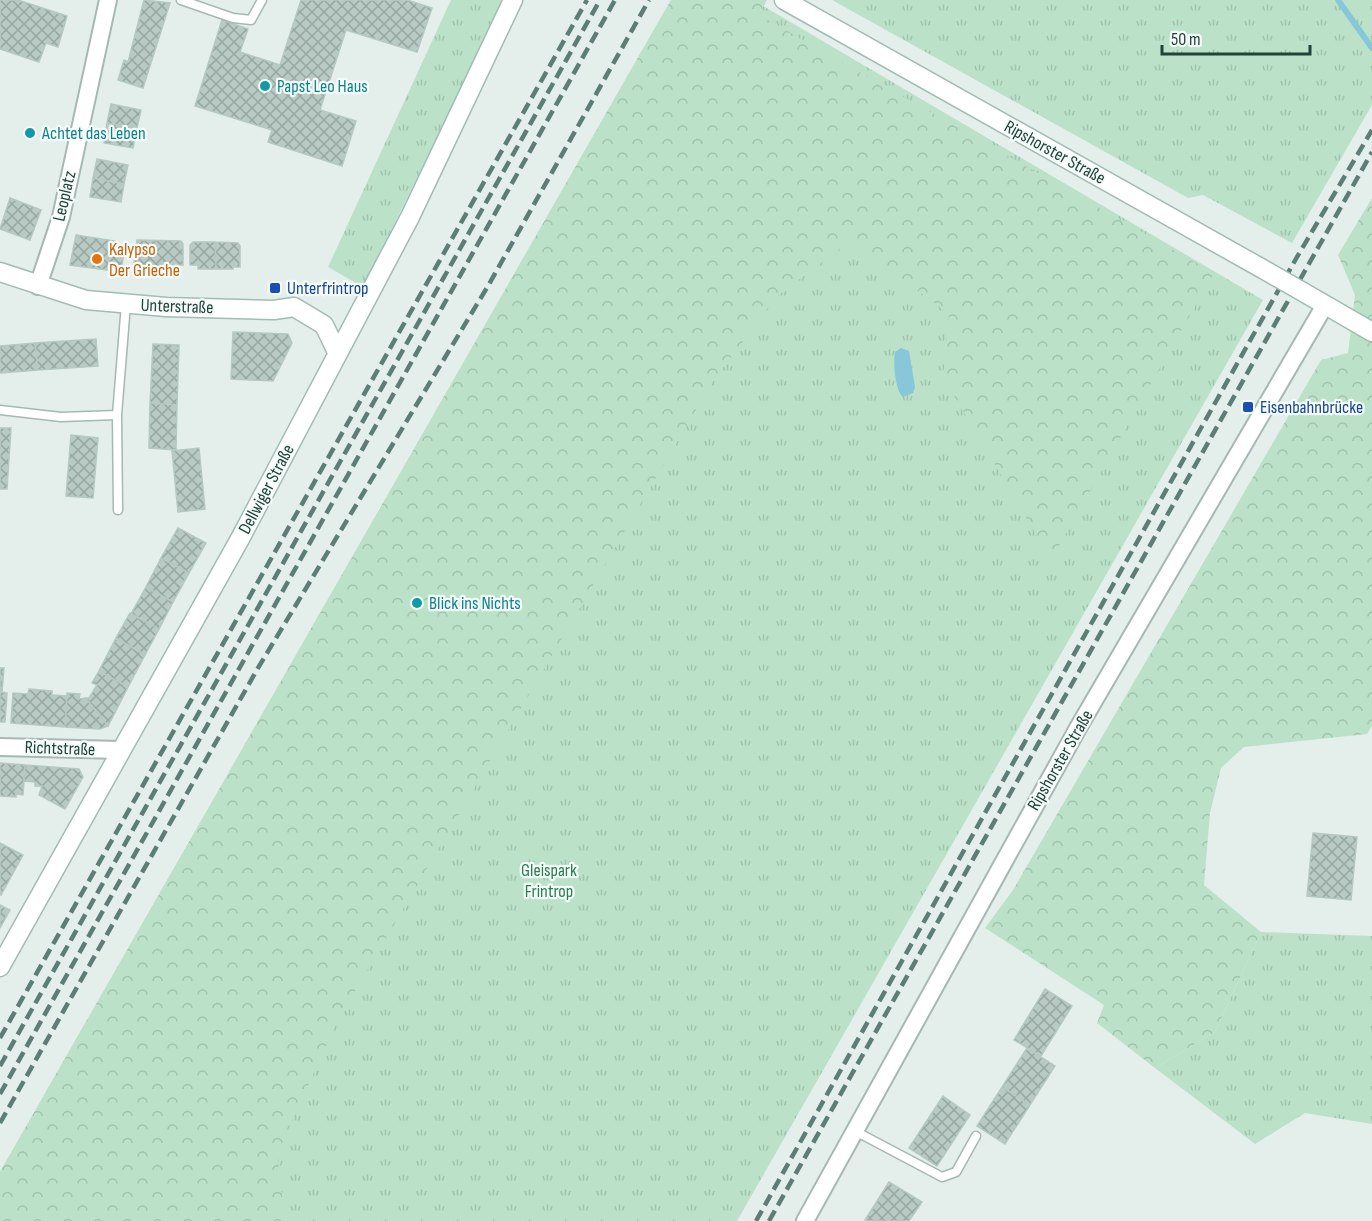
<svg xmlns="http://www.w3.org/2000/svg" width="1372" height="1221" font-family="'Sofia Sans Condensed',sans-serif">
	<defs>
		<pattern id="grass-tufts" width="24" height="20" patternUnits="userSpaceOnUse" patternTransform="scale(1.5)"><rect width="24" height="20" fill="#bbe2c8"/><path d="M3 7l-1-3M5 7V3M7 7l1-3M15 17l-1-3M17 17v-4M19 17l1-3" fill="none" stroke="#a0c3ad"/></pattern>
		<pattern id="forest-crowns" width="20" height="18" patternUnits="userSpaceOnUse" patternTransform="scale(1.5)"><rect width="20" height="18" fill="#bbe2c8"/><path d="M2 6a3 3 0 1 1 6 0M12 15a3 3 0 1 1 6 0" fill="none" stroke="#a0c3ad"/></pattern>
		<pattern id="building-cross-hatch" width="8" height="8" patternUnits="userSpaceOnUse" patternTransform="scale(1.5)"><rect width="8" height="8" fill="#b9cac4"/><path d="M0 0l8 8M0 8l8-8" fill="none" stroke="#96a6a0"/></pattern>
	</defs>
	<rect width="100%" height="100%" fill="#e4efeb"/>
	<path fill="url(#grass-tufts)" d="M 451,0 L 505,0 L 363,287 L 328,267 Z
		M 671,0 L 753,0 L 1263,300 L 737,1221 L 0,1221 L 0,1172 Z
		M 832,0 L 1372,0 L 1372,105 L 1292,243 L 1203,195 L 1188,198 Z
		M 1261,932 L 1372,936 L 1372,1124 L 1305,1113 L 1255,1144 L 1155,1068 L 1215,1032 Z"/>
	<path fill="url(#forest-crowns)" d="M 671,0 L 767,0 L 759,15 L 1214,273 L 1051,560 L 943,377 L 949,314 L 850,241 L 776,297 L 711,384 L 337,1022 L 277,1154 L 285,1221 L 0,1221 L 0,1172 Z
		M 1372,198 L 1372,726 L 1367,734 L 1244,747 L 1221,768 L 1210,813 L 1204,885 L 1261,932 L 1215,1032 L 1155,1068 L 1097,1023 L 1104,1005 L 985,928 L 1013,890 L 1321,360 L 1348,353 L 1355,295 L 1338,255 Z"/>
	<path fill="#87c7d9" d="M 901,348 L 909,351 L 915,387 L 913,393 L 903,397 C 895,391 893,363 895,352 Z"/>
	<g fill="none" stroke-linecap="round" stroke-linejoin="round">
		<path stroke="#87c7d9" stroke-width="6" d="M 1338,0 L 1372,48"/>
	</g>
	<path fill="url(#building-cross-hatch)" stroke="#b5c9c2" stroke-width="1.5" d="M 0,0 L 18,0 L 67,16 L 58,47 L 46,43 L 39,62 L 0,49 Z
		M 144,0 L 170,3 L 143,88 L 118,80 L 124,60 L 128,62 Z
		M 301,0 L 407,0 L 432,8 L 417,52 L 346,30 L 320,110 L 356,121 L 342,166 L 268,142 L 272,130 L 195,106 L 222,20 L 248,29 L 240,52 L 280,65 Z
		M 111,104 L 141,110 L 137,128 L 107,123 Z
		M 107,123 L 137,128 L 133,148 L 104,143 Z
		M 97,159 L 128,165 L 124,184 L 93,178 Z
		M 93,178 L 124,184 L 121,202 L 90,197 Z
		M 10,198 L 41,210 L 30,240 L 0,229 Z
		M 76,235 L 115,241 L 113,251 L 124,253 L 121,272 L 70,265 Z
		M 137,240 L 181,241 L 183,244 L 183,265 L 176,265 L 176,268 L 140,266 L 141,264 L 134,263 Z
		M 193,242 L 215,242 L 216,269 L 198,269 L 198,265 L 190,265 L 190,245 Z
		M 215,242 L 238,243 L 240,246 L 240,267 L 233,267 L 233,269 L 216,269 Z
		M 233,332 L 288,334 L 292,343 L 273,381 L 231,379 Z
		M 96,339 L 98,366 L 38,370 L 35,343 Z
		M 35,343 L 38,370 L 0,373 L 0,346 Z
		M 153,344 L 179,345 L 177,405 L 150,403 Z
		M 150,403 L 177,405 L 176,450 L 149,448 Z
		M 0,428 L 11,428 L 7,489 L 0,489 Z
		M 71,435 L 98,438 L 93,498 L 66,496 Z
		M 199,448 L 205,509 L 178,512 L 172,451 Z
		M 178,528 L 206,543 L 189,573 L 161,558 Z
		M 161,558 L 189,573 L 173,602 L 146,587 Z
		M 146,587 L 173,602 L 159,629 L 131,614 Z
		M 130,613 L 159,629 L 145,655 L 116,638 Z
		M 116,638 L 145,655 L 128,687 L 99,671 Z
		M 0,668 L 4,668 L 2,692 L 7,693 L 5,722 L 0,722 Z
		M 99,671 L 128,687 L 108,726 L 86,698 L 89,698 L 97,685 L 92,683 Z
		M 29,689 L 52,691 L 52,695 L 67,696 L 65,727 L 11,723 L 13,693 L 28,694 Z
		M 67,693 L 80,694 L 79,699 L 86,698 L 108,726 L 100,729 L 65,727 Z
		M 0,763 L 25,765 L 23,795 L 16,794 L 16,797 L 0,796 Z
		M 25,765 L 79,769 L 83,777 L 65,809 L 39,795 L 42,786 L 35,786 L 35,782 L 24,781 Z
		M 1313,833 L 1357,837 L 1351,900 L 1307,896 Z
		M 0,843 L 23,855 L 1,895 L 0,895 Z
		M 0,905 L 10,910 L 0,928 Z
		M 1045,989 L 1072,1006 L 1041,1056 L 1014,1040 Z
		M 1027,1048 L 1055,1066 L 1030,1105 L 1002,1087 Z
		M 1002,1087 L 1030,1105 L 1005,1144 L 977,1126 Z
		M 943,1096 L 970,1115 L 937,1166 L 909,1148 Z
		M 889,1182 L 922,1202 L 909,1221 L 867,1221 L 865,1220 Z"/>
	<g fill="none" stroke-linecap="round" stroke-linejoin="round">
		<defs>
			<path id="lane" d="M 181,0 L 233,18 L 251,20 L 262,0
				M 0,410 L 61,417 L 117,415
				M 118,510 L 117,415 L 126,304
				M 855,1131 L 942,1177 L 956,1172 L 976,1136"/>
			<path id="street" d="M 38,286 L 61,217 L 108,0
				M 0,747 L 120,750
				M 805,1221 L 1078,728 L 1325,305"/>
			<path id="secondary" d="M 784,0 L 1261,268
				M 0,272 L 86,300 L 166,307 L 274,310 L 294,307 L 324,325 L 337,352
				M 1303,292 L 1372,332
				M 0,967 L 241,537 L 410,217 L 513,0"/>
		</defs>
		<use href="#lane" stroke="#a6b8b3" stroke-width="11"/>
		<use href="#street" stroke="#a6b8b3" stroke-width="20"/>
		<use href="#secondary" stroke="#a1bcb4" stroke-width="21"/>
		<use href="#lane" stroke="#fff" stroke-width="8"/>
		<use href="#street" stroke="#fff" stroke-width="16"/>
		<use href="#secondary" stroke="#fff" stroke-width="18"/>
		<path stroke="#5c7e77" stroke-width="4.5" stroke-dasharray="12 6" stroke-linecap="butt" d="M 0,1038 L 587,0
			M 0,1066 L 600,0
			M 0,1094 L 615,0
			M 0,1123 L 258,668 L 488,286 L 649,0
			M 756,1221 L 1297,257 L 1372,130
			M 769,1221 L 1372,152"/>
		<defs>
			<path id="secondary-bridge" d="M 1261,268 L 1303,292"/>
		</defs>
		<use href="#secondary-bridge" stroke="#a1bcb4" stroke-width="21" stroke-linecap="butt"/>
		<use href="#secondary-bridge" stroke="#fff" stroke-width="18"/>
	</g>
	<g fill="#0f9aa8" stroke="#f5fbf8" stroke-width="2">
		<circle cx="265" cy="86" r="6"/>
		<circle cx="30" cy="133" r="6"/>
		<circle cx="417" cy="603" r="6"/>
	</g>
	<circle fill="#e8710a" stroke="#f5fbf8" stroke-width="2" cx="97" cy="259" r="6"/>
	<g fill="#1a4fb4" stroke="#f5fbf8" stroke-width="2">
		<rect x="269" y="282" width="12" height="12" rx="3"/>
		<rect x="1242" y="401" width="12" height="12" rx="3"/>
	</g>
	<g text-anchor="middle" stroke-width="4.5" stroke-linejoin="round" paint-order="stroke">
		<g font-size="18" fill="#0d838f" stroke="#f5fbf8" text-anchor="start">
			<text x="277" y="92">Papst Leo Haus</text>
			<text x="42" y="139">Achtet das Leben</text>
			<text x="429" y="609">Blick ins Nichts</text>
		</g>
		<g font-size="18" fill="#21433c" stroke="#f5fbf8">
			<text transform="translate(1055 152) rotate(29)" y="6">Ripshorster Straße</text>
			<text transform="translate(64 196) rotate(-77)" y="6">Leoplatz</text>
			<text transform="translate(177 306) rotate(2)" y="6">Unterstraße</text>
			<text transform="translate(266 489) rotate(-62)" y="6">Dellwiger Straße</text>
			<text transform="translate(60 748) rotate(2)" y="6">Richtstraße</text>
			<text transform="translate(1060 760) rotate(-60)" y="6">Ripshorster Straße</text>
		</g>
		<g font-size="18" fill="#c56008" stroke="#f5fbf8" text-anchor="start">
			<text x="109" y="255">Kalypso<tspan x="109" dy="21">Der Grieche</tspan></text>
		</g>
		<g font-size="18" fill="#164399" stroke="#f5fbf8" text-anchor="start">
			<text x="287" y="294">Unterfrintrop</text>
			<text x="1260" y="413">Eisenbahnbrücke</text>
		</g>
		<g font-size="18" fill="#277e4e" stroke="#f5fbf8">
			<text x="549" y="876">Gleispark<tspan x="549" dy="21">Frintrop</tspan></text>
		</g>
	</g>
	<path d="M1162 45v9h148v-9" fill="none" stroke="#21433c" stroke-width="3"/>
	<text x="1171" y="45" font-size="18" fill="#21433c" stroke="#f5fbf8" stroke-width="4.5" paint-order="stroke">50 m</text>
</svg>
